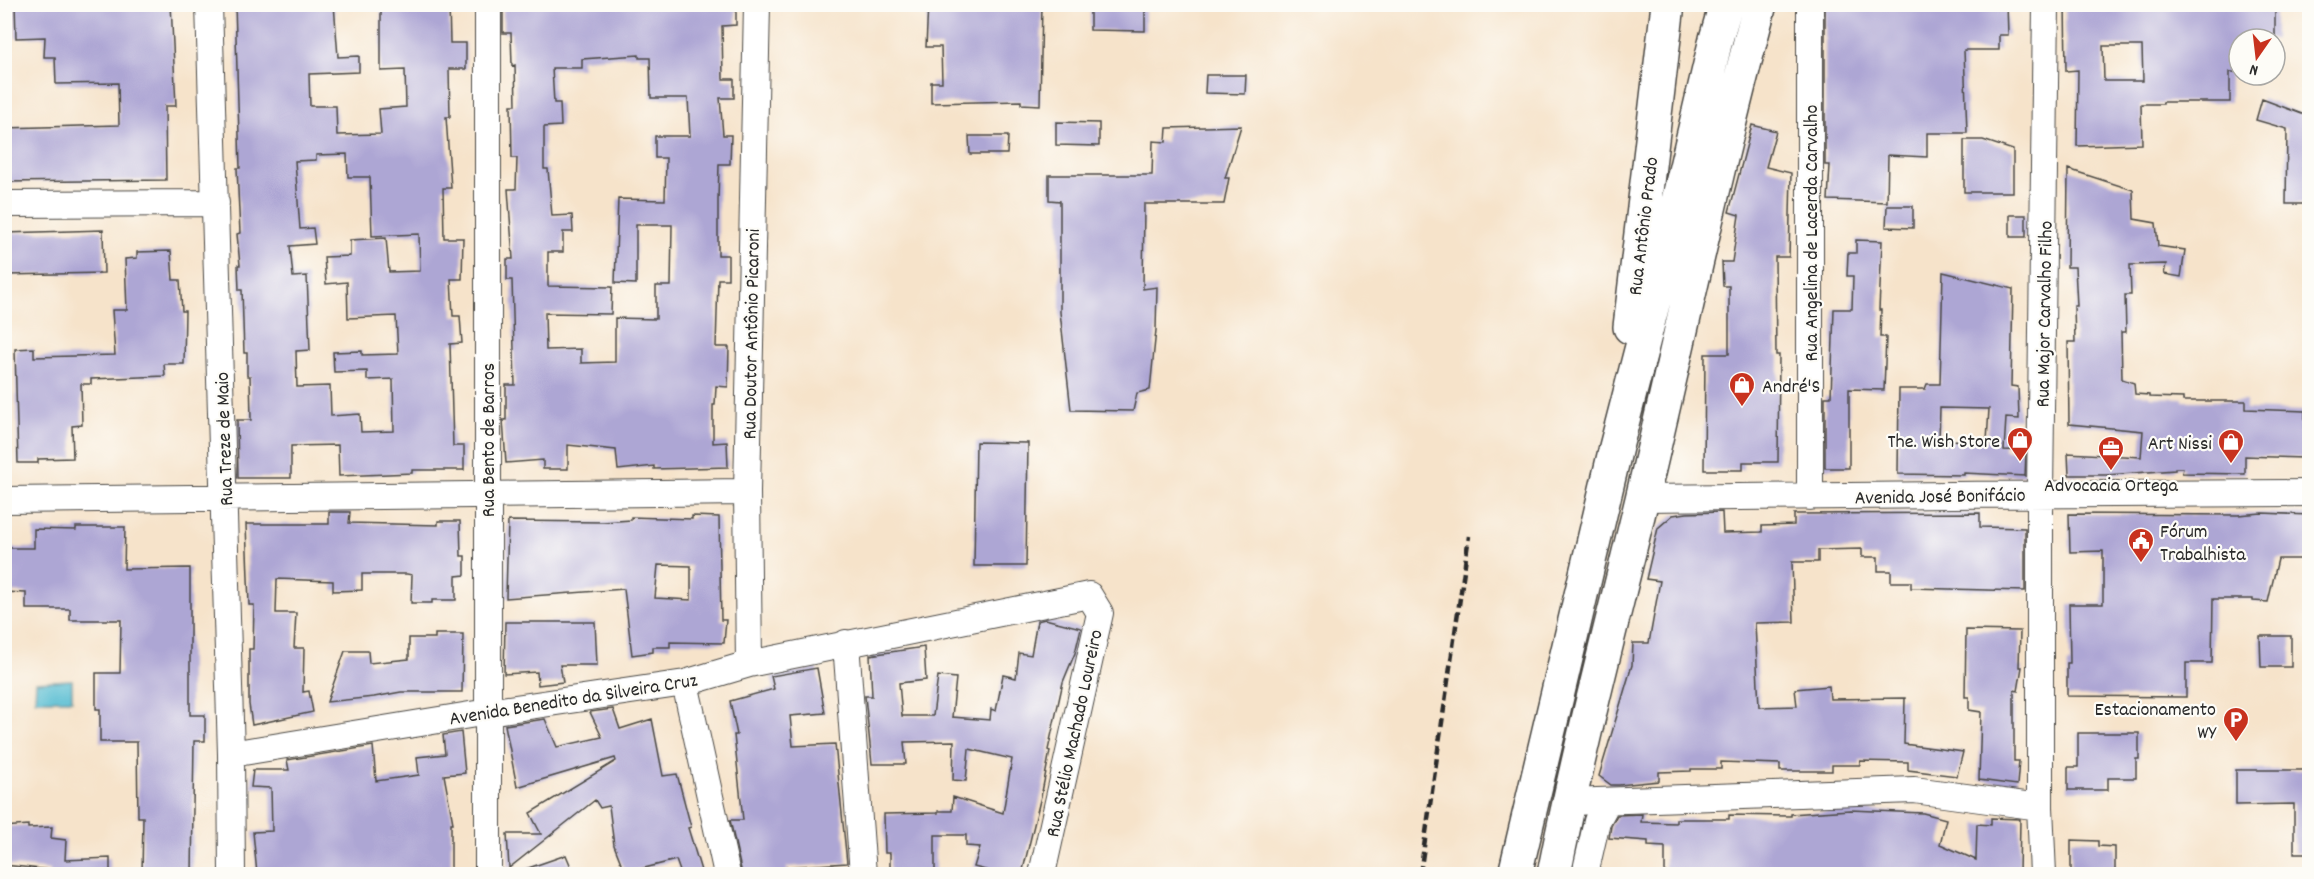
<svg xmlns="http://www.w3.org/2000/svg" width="2314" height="879" font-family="Dekko,sans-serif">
	<rect width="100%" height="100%" fill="#fdfcf7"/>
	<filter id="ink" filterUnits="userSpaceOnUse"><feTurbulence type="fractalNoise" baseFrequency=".0167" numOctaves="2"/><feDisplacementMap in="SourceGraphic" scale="12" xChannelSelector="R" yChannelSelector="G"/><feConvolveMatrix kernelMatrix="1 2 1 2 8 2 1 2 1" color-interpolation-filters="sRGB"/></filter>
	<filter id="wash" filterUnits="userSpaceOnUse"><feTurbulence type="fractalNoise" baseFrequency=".008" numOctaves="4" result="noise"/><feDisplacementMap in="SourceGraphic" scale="24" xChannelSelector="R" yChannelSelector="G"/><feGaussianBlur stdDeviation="1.35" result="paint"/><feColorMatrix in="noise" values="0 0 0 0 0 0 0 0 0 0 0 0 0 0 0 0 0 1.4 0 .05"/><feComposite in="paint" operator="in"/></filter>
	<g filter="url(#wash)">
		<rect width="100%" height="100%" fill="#f6e3ca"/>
		<path fill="#54bcd1" stroke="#40747e" stroke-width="1.5" d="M 72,680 L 72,700 L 35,700 L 36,682 Z"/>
		<g id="blocks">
			<path fill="#ada6d4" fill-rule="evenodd" d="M 15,4 L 171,4 L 176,106 L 165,106 L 166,180 L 4,182 L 4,128 L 119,125 L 118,83 L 56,84 L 55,57 L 44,57 L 45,37 L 16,38 Z
				M 235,4 L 334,4 L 338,57 L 359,56 L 359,72 L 309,74 L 310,106 L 336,106 L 337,135 L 381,134 L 379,109 L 406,107 L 405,70 L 381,71 L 381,4 L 449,4 L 450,43 L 466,43 L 466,69 L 449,69 L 450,117 L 446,117 L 451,188 L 443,188 L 444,238 L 463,238 L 462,279 L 451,279 L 453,316 L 460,316 L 462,343 L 450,344 L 453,446 L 464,446 L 464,470 L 412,470 L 412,473 L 339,476 L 338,445 L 291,446 L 291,478 L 238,478 L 237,420 L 251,420 L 250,376 L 247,376 L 247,353 L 244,353 L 242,290 L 239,290 L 238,265 L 240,265 L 237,234 L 240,233 L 237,168 L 240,168 ZM 347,154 L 348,177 L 370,177 L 372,236 L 419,234 L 420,271 L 389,272 L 386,238 L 350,240 L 350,256 L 324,257 L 326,284 L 347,282 L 348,318 L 396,316 L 398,354 L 362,355 L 362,351 L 333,352 L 334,372 L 367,371 L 367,380 L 393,379 L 394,431 L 361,432 L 360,414 L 331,416 L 330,386 L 297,387 L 296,351 L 310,350 L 307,276 L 293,277 L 290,246 L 315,244 L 313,228 L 300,229 L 295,161 L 316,160 L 316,155 Z
				M 503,4 L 736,4 L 736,25 L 722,26 L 723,79 L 734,79 L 734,98 L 720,98 L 723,135 L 731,135 L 730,164 L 719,164 L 718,201 L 718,255 L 728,255 L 728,279 L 718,279 L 716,347 L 729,347 L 728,387 L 716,386 L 715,405 L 713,405 L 713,443 L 727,442 L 728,467 L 654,469 L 654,466 L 618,470 L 616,450 L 568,445 L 568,469 L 543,469 L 543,460 L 506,463 L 503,420 L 506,420 L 506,385 L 515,385 L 512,280 L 507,280 L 507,259 L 513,259 L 508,189 L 516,189 L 517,158 L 512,158 L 511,105 L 516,105 L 515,65 L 512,66 L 511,33 L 503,33 ZM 639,55 L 639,58 L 650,58 L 651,98 L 688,98 L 690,136 L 655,136 L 655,158 L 666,158 L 665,200 L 618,199 L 615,283 L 636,284 L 636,225 L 672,225 L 671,286 L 656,286 L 656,319 L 615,318 L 615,362 L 581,363 L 581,349 L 546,350 L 545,313 L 611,314 L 612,287 L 548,286 L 548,252 L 563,252 L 563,232 L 573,232 L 572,215 L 552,216 L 548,169 L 544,169 L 544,127 L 561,126 L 560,103 L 554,103 L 552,68 L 582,68 L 582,59 Z
				M 928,4 L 1042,4 L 1040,105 L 1021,104 L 1021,101 L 931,103 L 931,82 L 942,82 L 941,47 L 926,47 Z
				M 1090,4 L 1145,4 L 1145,31 L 1090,30 Z
				M 1825,4 L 2007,4 L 2008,35 L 1999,35 L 1999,50 L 1964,50 L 1967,133 L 1927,133 L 1927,157 L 1888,155 L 1887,202 L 1828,200 L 1830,165 L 1825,165 Z
				M 2065,4 L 2275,4 L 2275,39 L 2239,39 L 2239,72 L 2230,72 L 2230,102 L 2163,102 L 2163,104 L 2141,104 L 2142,144 L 2077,146 L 2078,70 L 2066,71 ZM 2103,46 L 2142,46 L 2143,81 L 2104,81 Z
				M 1206,75 L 1246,75 L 1245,94 L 1205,93 Z
				M 2262,99 L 2310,117 L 2310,204 L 2286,204 L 2287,129 L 2256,120 Z
				M 1056,122 L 1099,123 L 1099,146 L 1056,145 Z
				M 1752,125 L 1776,131 L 1766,167 L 1791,173 L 1789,257 L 1775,257 L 1776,355 L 1779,355 L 1778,462 L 1743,462 L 1743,470 L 1704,470 L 1705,354 L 1729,354 L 1729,286 L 1723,286 L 1722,262 L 1732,262 L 1739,215 L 1729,212 Z
				M 1241,126 L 1225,178 L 1229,178 L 1224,204 L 1144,204 L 1143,289 L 1157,287 L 1156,330 L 1150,390 L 1137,393 L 1133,411 L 1071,410 L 1060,312 L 1060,201 L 1049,200 L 1049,175 L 1152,175 L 1153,141 L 1166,142 L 1167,128 Z
				M 969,136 L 1008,136 L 1007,154 L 970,154 Z
				M 1964,140 L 1983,140 L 2013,150 L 2013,192 L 1964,192 Z
				M 2068,169 L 2133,190 L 2134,219 L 2156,223 L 2158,246 L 2185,250 L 2181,277 L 2164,274 L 2166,264 L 2130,265 L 2131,295 L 2125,295 L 2126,332 L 2121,332 L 2122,379 L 2134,383 L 2135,394 L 2149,395 L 2149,397 L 2183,398 L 2183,401 L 2246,401 L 2246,409 L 2305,411 L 2304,458 L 2245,456 L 2245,474 L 2182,473 L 2183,468 L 2175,468 L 2175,470 L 2106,475 L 2069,475 L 2068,453 L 2141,457 L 2143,431 L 2069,424 L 2068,342 L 2075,342 L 2074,306 L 2077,306 L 2075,267 L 2067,267 Z
				M 1887,206 L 1913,206 L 1913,228 L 1886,227 Z
				M 2010,215 L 2026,215 L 2026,237 L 2010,237 Z
				M 103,230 L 104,273 L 6,275 L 5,233 Z
				M 1856,240 L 1882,241 L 1879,310 L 1881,310 L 1880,337 L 1886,337 L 1884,390 L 1849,389 L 1849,468 L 1825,468 L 1825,397 L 1831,397 L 1834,309 L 1852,309 L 1853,276 L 1847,276 L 1848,253 L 1856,253 Z
				M 171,251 L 173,280 L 180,280 L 182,311 L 185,311 L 184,364 L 164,364 L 165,376 L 91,379 L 91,384 L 81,384 L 82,425 L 72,426 L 73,458 L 38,459 L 38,463 L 18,463 L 15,349 L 34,348 L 34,357 L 115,355 L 112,310 L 127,310 L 125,259 L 137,258 L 137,252 Z
				M 1943,272 L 2013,289 L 2011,386 L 2018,387 L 2019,419 L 2006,418 L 2004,450 L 2026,451 L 2025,476 L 1964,473 L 1964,475 L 1898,474 L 1899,389 L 1925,389 L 1927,384 L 1940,384 ZM 1940,408 L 1989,409 L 1987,441 L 1939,440 Z
				M 976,442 L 1028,443 L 1026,566 L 974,566 Z
				M 329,512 L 350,512 L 349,523 L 438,525 L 438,521 L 460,521 L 461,556 L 465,556 L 465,575 L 456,576 L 456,600 L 432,600 L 432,603 L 411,603 L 412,575 L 407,574 L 362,574 L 362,590 L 333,591 L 333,581 L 277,579 L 276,613 L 296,613 L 294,648 L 304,648 L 303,692 L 309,691 L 313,712 L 252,725 L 249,704 L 249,649 L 253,649 L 254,605 L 249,605 L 246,524 L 329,524 Z
				M 1722,512 L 1723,533 L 1762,532 L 1762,526 L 1794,525 L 1794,514 L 1980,513 L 1980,527 L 2025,528 L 2025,591 L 1911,588 L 1911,582 L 1891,582 L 1891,571 L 1878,571 L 1878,557 L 1862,557 L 1862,549 L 1818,550 L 1818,562 L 1792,562 L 1794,622 L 1755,623 L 1759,707 L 1797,706 L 1795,689 L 1829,686 L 1830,699 L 1905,698 L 1904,744 L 1963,752 L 1957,776 L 1908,770 L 1908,762 L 1860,761 L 1860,765 L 1832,765 L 1832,771 L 1780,771 L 1780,764 L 1721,762 L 1721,769 L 1691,769 L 1691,771 L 1659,772 L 1659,781 L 1619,785 L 1611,785 L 1599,776 L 1632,665 L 1633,643 L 1649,643 L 1660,581 L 1646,579 L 1658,528 L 1673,515 L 1687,513 Z
				M 2262,513 L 2310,515 L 2310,559 L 2278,559 L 2268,602 L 2253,601 L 2253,599 L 2213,599 L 2212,663 L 2186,663 L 2186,697 L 2067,696 L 2067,663 L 2070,663 L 2069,604 L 2103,604 L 2103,551 L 2070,552 L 2069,514 L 2238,515 Z
				M 692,516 L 719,517 L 721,620 L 726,620 L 724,643 L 670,642 L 670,647 L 653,647 L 653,652 L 632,655 L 624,589 L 506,598 L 508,521 L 603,522 L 631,520 L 631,517 L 692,519 ZM 658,565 L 691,566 L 691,600 L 655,598 Z
				M 76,527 L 125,527 L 124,569 L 190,568 L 190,715 L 205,715 L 205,741 L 194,741 L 192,874 L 142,874 L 143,817 L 138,817 L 137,742 L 100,742 L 100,709 L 96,709 L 96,673 L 120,673 L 121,620 L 70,620 L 70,609 L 26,609 L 26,593 L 4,592 L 4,548 L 34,548 L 34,529 L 76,530 Z
				M 1045,619 L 1081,628 L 1075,653 L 1063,682 L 1048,750 L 1050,751 L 1042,792 L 1022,874 L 1001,874 L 974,867 L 980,847 L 966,846 L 966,835 L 935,835 L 935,874 L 890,874 L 890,853 L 885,853 L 884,814 L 938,813 L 938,811 L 952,811 L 953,797 L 1003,813 L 1012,759 L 969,749 L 966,781 L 953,780 L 954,741 L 904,742 L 906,764 L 872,764 L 865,696 L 872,696 L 870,655 L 924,647 L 926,680 L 899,683 L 902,716 L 933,716 L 938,676 L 956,678 L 952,717 L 990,720 L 991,709 L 996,711 L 1003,675 L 1016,678 L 1019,653 L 1031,655 L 1037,621 Z
				M 505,622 L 595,622 L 597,665 L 560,665 L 563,682 L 538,685 L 537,672 L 504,674 Z
				M 1966,630 L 2020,631 L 2019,667 L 2022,667 L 2018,691 L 2014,690 L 2014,761 L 2019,761 L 2017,785 L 1979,780 L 1981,712 L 1969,710 L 1969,697 L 1965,697 Z
				M 435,634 L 463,634 L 462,692 L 401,692 L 374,697 L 327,702 L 345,651 L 368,651 L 369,663 L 409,659 L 409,638 L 435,638 Z
				M 2260,636 L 2291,636 L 2291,667 L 2261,667 Z
				M 817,668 L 825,713 L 790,716 L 793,746 L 835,744 L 847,863 L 787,867 L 788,874 L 742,874 L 730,820 L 743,820 L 734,735 L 737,735 L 730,701 L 774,689 L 771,676 Z
				M 613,709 L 620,729 L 652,719 L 663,776 L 677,774 L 691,827 L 688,828 L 702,874 L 681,874 L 676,860 L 625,873 L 614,845 L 609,806 L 600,808 L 595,800 L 509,868 L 507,834 L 541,834 L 530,813 L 616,761 L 615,758 L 517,787 L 505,725 L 545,719 L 557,747 L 602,737 L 590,712 Z
				M 461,732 L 465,773 L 444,775 L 453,823 L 451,823 L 451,874 L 257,874 L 253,832 L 272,831 L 271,788 L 251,787 L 253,770 L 289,770 L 287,760 L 373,746 L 376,781 L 419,775 L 417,757 L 445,754 L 443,735 Z
				M 2078,733 L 2139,733 L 2139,759 L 2136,759 L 2136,778 L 2108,778 L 2108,790 L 2068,790 L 2068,767 L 2078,767 Z
				M 2236,770 L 2310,770 L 2310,853 L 2294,853 L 2294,804 L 2236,805 Z
				M 1850,810 L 1923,813 L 1946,819 L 1940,844 L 1976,860 L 1977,824 L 1991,825 L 1991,818 L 2020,819 L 2019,874 L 1665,874 L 1665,847 L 1648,846 L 1648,841 L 1609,838 L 1611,826 L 1617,815 L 1642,814 L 1641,822 L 1676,823 L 1676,819 L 1729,819 L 1729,815 L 1791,816 L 1791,814 Z
				M 28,825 L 28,828 L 52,827 L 51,838 L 66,840 L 65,860 L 110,858 L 110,874 L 50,874 L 50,870 L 4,865 L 4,827 Z
				M 2071,840 L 2098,841 L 2098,846 L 2115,847 L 2115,874 L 2071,874 Z
				M 566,855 L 574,874 L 518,874 L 517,872 Z"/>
		</g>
	</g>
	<g filter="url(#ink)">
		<use href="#blocks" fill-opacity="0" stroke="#494743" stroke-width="1.5"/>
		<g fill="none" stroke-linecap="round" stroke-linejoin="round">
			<defs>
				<path id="minor" d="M 209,4 L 231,754 L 232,874
					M 488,4 L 488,874
					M 4,204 L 216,203
					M 1810,497 L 1810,4
					M 1642,498 C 1865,495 2087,494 2310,493
					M 4,500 L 747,492
					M 846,643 L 863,874
					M 749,664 L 747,492 L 757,4
					M 685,683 L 727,874
					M 231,754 L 488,712 L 685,683 L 749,664 L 1089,595 L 1100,613 L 1042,874
					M 1568,802 L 1914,790 L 2040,807
					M 1585,874 L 1597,821 L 1608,801
					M 2043,874 L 2040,807 L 2040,493 L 2046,4"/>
				<path id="major" d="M 1630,327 L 1668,4
					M 1515,874 L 1616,447 L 1662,269 L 1716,39 L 1726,4
					M 1554,874 C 1579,748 1612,624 1642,499 C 1681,334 1716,168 1760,4"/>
			</defs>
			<use href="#minor" stroke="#494743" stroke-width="28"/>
			<use href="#major" stroke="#494743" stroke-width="36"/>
			<use href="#minor" stroke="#fff" stroke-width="26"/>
			<use href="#major" stroke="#fff" stroke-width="33"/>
			<path stroke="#2b2b2b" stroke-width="4.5" stroke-dasharray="9 4.5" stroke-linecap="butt" d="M 1420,874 L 1469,536"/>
		</g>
	</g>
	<defs>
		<symbol id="shop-pin" viewBox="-11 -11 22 30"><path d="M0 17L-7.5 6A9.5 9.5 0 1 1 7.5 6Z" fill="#c8321e" stroke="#fdfcf7"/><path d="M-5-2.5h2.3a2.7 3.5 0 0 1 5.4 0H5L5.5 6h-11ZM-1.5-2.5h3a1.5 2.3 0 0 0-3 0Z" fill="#fff"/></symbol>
		<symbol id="office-pin" viewBox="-11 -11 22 30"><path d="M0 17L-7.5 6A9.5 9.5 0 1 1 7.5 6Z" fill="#c8321e" stroke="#fdfcf7"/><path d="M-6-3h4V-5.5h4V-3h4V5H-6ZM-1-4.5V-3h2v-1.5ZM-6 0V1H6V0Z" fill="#fff"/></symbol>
		<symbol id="civic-pin" viewBox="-11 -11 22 30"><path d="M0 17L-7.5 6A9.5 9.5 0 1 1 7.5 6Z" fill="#c8321e" stroke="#fdfcf7"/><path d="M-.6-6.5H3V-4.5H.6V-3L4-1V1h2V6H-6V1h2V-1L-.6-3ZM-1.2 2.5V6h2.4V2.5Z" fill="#fff"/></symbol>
		<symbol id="parking-pin" viewBox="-11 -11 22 30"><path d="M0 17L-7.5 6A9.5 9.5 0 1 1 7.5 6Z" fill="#c8321e" stroke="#fdfcf7"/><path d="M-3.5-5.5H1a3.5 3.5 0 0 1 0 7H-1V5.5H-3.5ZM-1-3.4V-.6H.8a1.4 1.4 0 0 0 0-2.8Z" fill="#fff"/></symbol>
	</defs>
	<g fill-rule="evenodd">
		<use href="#shop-pin" x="1727" y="370" width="30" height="40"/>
		<use href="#shop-pin" x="2005" y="425" width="30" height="40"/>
		<use href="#shop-pin" x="2216" y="427" width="30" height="40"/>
		<use href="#office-pin" x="2096" y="434" width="30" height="40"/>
		<use href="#civic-pin" x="2126" y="526" width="30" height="40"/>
		<use href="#parking-pin" x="2221" y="705" width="30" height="40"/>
	</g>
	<g text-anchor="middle" stroke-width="4.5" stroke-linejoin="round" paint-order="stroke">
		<g font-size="20" fill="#2b2b2b" stroke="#fdfcf7">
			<text transform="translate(1642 226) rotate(-83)" y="7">Rua Antônio Prado</text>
			<text transform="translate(1810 233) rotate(-90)" y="7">Rua Angelina de Lacerda Carvalho</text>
			<text transform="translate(2043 314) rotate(-89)" y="7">Rua Major Carvalho Filho</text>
			<text transform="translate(750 334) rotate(-89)" y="7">Rua Doutor Antônio Picaroni</text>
			<text transform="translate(223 439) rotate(-92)" y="7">Rua Treze de Maio</text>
			<text transform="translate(487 440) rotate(-90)" y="7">Rua Bento de Barros</text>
			<text transform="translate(1940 495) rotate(-1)" y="7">Avenida José Bonifácio</text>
			<text transform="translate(573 698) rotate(-9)" y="7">Avenida Benedito da Silveira Cruz</text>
			<text transform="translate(1073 733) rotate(-78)" y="7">Rua Stélio Machado Loureiro</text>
		</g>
		<g font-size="20" fill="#2b2b2b" stroke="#fdfcf7" text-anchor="end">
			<text x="1762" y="392" text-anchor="start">André'S</text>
			<text x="2000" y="447">The. Wish Store</text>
			<text x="2212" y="449">Art Nissi</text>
			<text x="2111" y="491" text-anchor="middle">Advocacia Ortega</text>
			<text x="2160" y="537" text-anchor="start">Fórum<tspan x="2160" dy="23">Trabalhista</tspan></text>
			<text x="2216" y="715">Estacionamento<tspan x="2216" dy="23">WY</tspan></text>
		</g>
	</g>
	<rect width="2314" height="879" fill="none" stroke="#fdfcf7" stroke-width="24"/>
	<g transform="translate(2257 57) rotate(194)"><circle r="28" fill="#fdfcf7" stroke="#a9a8a5" stroke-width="1.5"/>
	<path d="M0-4.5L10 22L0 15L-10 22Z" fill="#c8321e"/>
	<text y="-9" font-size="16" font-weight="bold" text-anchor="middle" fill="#2b2b2b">N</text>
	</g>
</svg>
